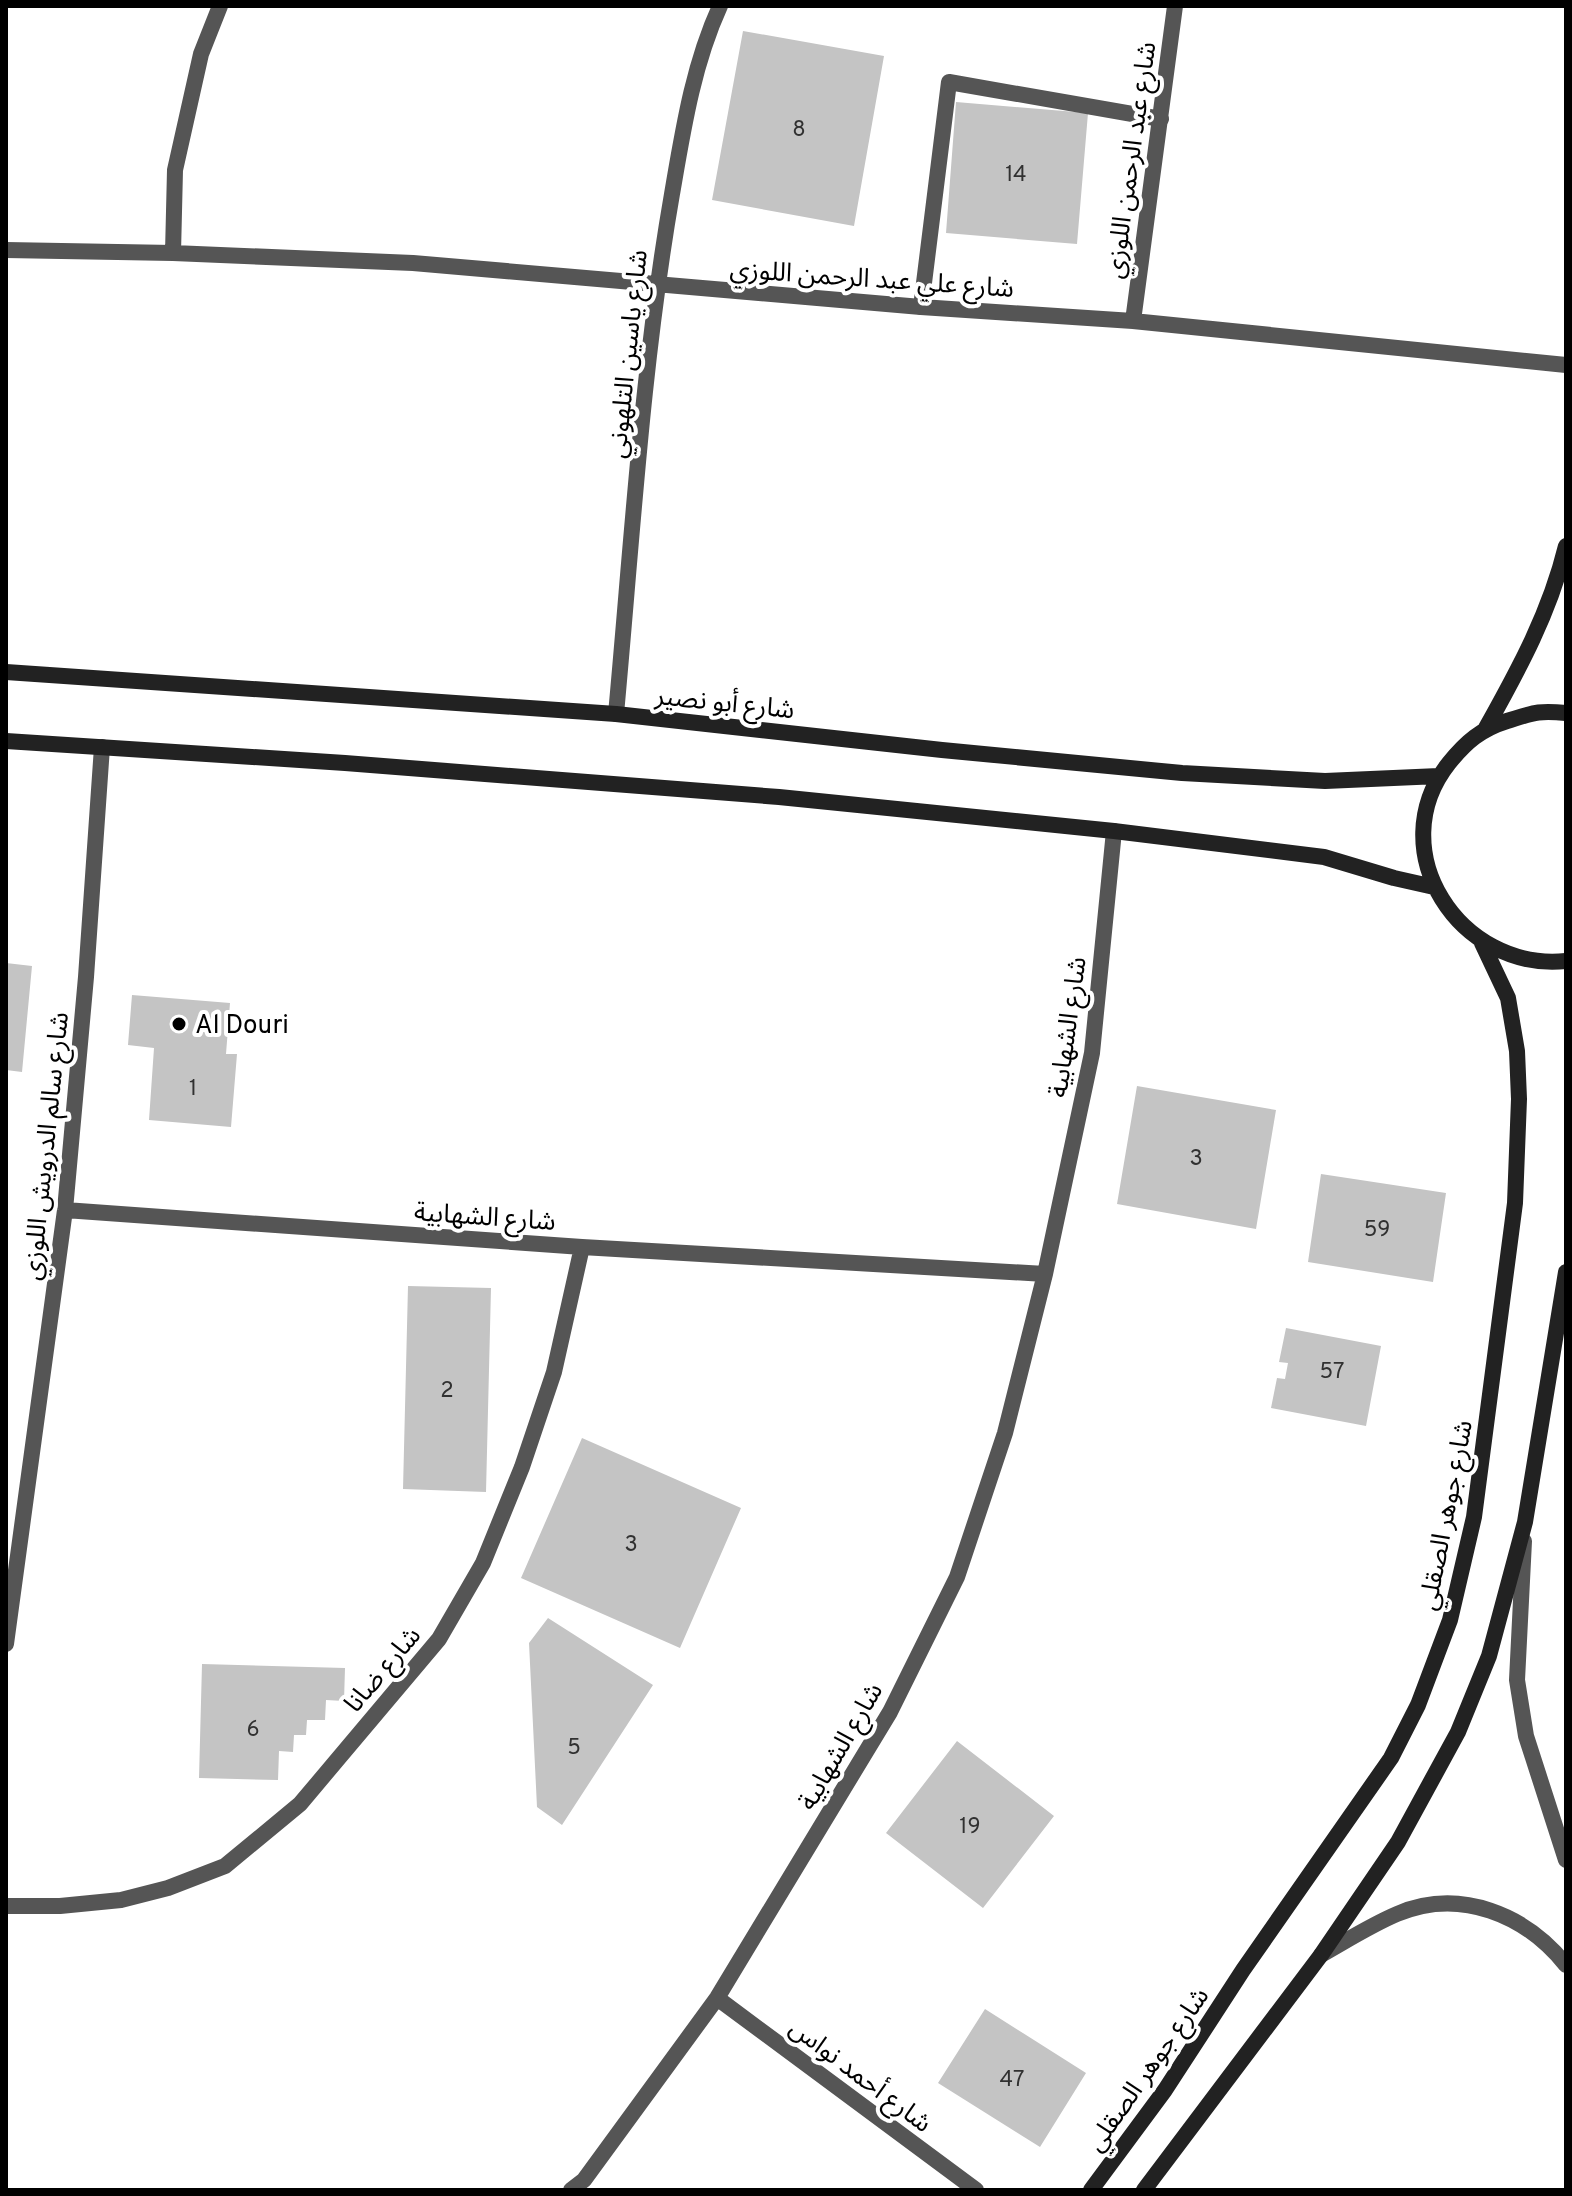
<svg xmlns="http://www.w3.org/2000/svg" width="1572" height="2196" font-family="Overpass,'Noto Sans Arabic',sans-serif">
	<rect width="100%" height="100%" fill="#fff"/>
	<path fill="#c4c4c4" d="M 743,31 L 884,56 L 854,226 L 712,200 Z
		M 956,102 L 1088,113 L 1077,244 L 946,233 Z
		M 6,963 L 32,966 L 22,1072 L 6,1070 Z
		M 132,995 L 230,1003 L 226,1054 L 237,1054 L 231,1127 L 149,1120 L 154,1048 L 128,1045 Z
		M 1137,1086 L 1276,1110 L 1256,1229 L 1117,1204 Z
		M 1321,1174 L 1446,1193 L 1433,1282 L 1308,1262 Z
		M 408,1286 L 491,1288 L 486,1492 L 403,1489 Z
		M 1286,1328 L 1381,1346 L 1366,1426 L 1271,1408 L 1277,1378 L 1285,1379 L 1288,1363 L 1279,1362 Z
		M 582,1438 L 741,1508 L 680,1648 L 521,1578 Z
		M 548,1618 L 653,1685 L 562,1825 L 537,1807 L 529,1643 Z
		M 202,1664 L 345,1668 L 344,1701 L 326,1700 L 325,1720 L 307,1720 L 306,1735 L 294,1735 L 293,1752 L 279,1751 L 278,1780 L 199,1778 Z
		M 957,1741 L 1054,1816 L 983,1908 L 886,1833 Z
		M 985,2009 L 1086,2073 L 1040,2147 L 938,2083 Z"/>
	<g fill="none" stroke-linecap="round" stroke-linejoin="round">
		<path stroke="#555" stroke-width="16" d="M 921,307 L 949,82 L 1161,119"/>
		<path stroke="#555" stroke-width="16" d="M 6,250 L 173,253 L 413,263 L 921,307 L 1133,321 L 1566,365
			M 173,253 L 175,170 L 201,54 L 220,6
			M 1133,321 L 1175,6
			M 616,714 C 632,541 642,366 672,194 C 683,130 693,65 720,6
			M 65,1210 L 582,1247 L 1045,1274
			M 1524,1541 L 1517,1680 L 1526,1736 L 1566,1860
			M 6,1644 L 65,1210 L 86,977 L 102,747
			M 6,1906 L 60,1906 L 121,1900 L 168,1888 L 225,1866 L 300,1804 L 439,1639 L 483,1563 L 522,1467 L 554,1372 L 582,1247
			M 1321,1955 C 1346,1941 1371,1925 1397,1914 C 1460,1887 1526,1915 1566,1965
			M 717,1998 L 976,2190
			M 571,2190 L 584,2180 L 717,1998 L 890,1712 L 957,1577 L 1005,1433 L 1045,1274 L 1092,1053 L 1114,831"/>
		<path stroke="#222" stroke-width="16" d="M 6,672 L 616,714 L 942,750 L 1182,773 L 1325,781 L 1439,776
			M 1566,713 C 1538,710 1533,713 1507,721 C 1481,729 1466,742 1449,763 C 1380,850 1460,972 1566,961
			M 1486,728 C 1519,669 1550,612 1566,546
			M 6,741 L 345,763 L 779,797 L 1114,831 L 1324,857 L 1394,878 L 1434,887
			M 1091,2190 L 1165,2090 L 1243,1970 L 1391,1758 L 1418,1705 L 1450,1620 L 1474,1517 L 1515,1203 L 1519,1099 L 1517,1051 L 1508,998 L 1482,943
			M 1144,2190 L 1321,1955 L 1398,1842 L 1458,1732 L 1489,1656 L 1525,1522 L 1566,1272"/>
	</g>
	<circle fill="#000" stroke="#fff" stroke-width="3" cx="179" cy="1024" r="8"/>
	<g text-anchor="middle" stroke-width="8" stroke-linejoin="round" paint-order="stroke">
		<g font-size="22" fill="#313131">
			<text x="799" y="136">8</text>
			<text x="1016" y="181">14</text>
			<text x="193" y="1095">1</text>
			<text x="1196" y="1165">3</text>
			<text x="1377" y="1236">59</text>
			<text x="1332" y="1378">57</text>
			<text x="447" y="1397">2</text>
			<text x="631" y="1551">3</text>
			<text x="253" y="1736">6</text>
			<text x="574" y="1754">5</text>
			<text x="970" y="1833">19</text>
			<text x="1012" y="2086">47</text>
		</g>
		<g font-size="26" fill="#000" stroke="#fff">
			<text transform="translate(1130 160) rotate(-82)" y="9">شارع عبد الرحمن اللوزي</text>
			<text transform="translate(872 278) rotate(4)" y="9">شارع علي عبد الرحمن اللوزي</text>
			<text transform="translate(627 354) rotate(-84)" y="9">شارع ياسين التلهوني</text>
			<text transform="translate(725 702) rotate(6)" y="9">شارع أبو نصير</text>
			<text transform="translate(1067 1027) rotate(-82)" y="9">شارع الشهابية</text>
			<text transform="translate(45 1146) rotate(-84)" y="9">شارع سالم الدرويش اللوزي</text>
			<text transform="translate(485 1216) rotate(4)" y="9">شارع الشهابية</text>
			<text transform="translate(1445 1515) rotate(-79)" y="9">شارع جوهر الصقلي</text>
			<text transform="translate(382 1669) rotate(-50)" y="9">شارع ضانا</text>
			<text transform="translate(840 1746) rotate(-60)" y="9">شارع الشهابية</text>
			<text transform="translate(1147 2069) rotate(-55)" y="9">شارع جوهر الصقلي</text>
			<text transform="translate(861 2075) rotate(37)" y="9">شارع أحمد نواس</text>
		</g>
		<g font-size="26" fill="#000" stroke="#fff" text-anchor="start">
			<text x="195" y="1033">Al Douri</text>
		</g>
	</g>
	<rect width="1572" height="2196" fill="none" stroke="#000000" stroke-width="16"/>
</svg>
